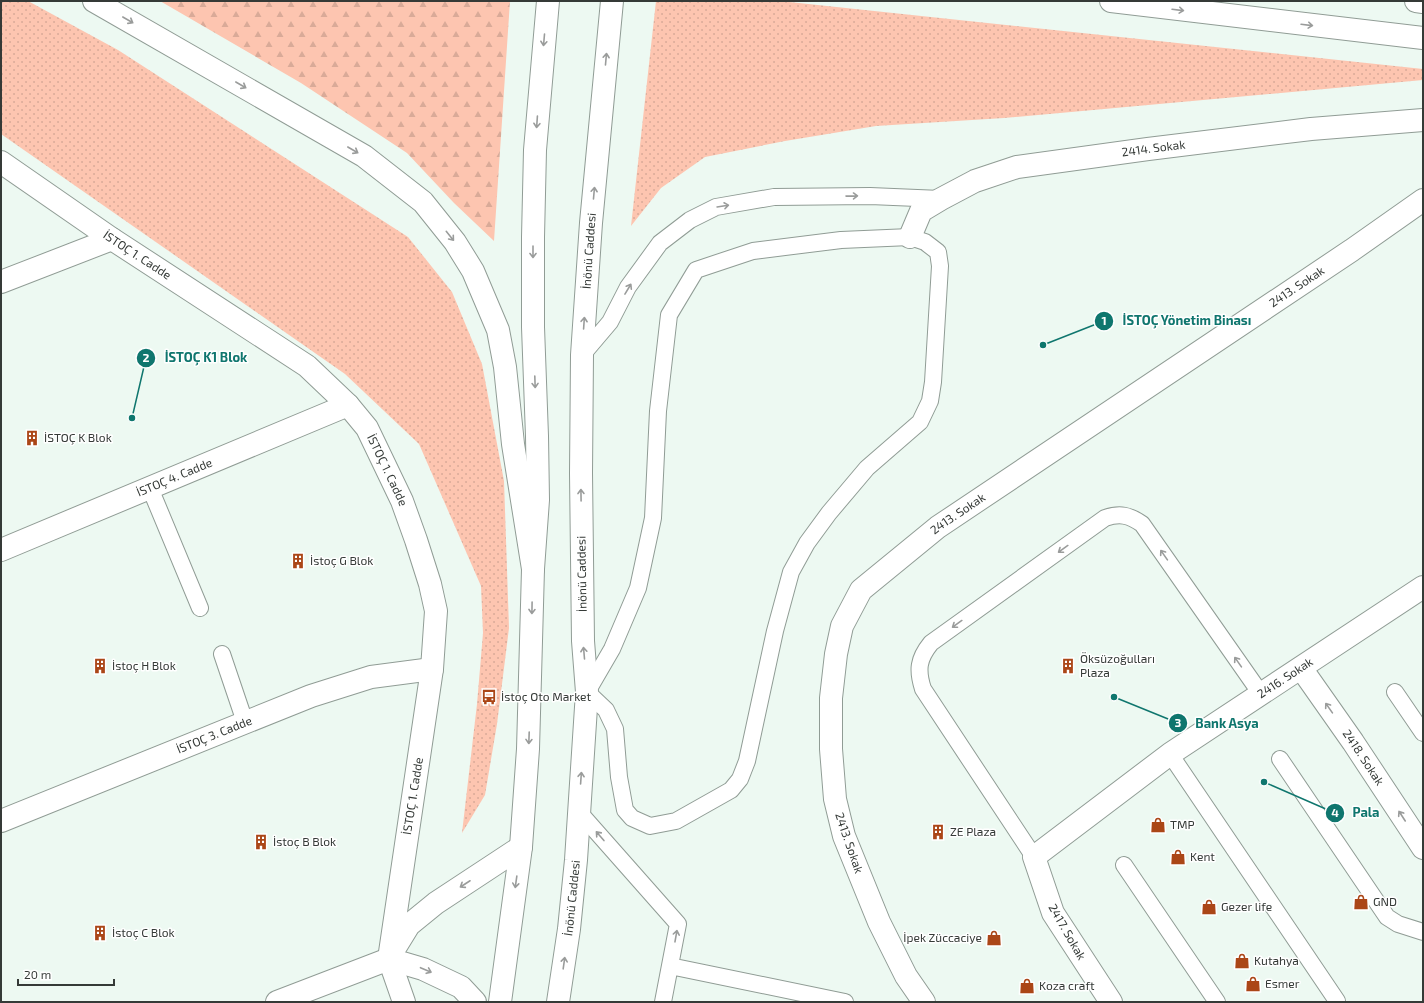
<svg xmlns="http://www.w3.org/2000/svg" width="1424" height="1003" font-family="'Exo 2',sans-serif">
	<defs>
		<pattern id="grass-dots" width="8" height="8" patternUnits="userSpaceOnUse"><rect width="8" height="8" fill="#fdc5b0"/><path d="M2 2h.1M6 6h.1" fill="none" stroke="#d9aa98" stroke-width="1.8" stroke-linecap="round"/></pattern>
		<pattern id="forest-firs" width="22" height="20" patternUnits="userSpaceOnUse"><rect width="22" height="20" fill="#fdc5b0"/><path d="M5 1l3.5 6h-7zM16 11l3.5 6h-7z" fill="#d9aa98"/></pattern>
	</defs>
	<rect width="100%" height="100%" fill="#edf9f2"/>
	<path fill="url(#grass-dots)" d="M 1,1 L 28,1 L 118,50 L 408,237 L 452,292 L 482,364 L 504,481 L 509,628 L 497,724 L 485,795 L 462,833 L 477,704 L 483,633 L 481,586 L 419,444 L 345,374 L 1,134 Z
		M 656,1 L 780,1 L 1423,69 L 1423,80 L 1004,118 L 876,126 L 785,141 L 705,157 L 661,188 L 631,226 Z"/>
	<path fill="url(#forest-firs)" d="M 160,1 L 510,1 L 494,241 L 454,203 L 407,153 L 301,83 Z"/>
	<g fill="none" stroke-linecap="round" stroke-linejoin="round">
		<defs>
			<path id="service" d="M 910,237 L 925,242 L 938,252 L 940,266 L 933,382 L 930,401 L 920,422 L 867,468 L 829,513 L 807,543 L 791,572 L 775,631 L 747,761 L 740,779 L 731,790 L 676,821 L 650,826 L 632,818 L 625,810 L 619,777 L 615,729 L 606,710 L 587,692 L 612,649 L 638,588 L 653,518 L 658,411 L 669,315 L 696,270 L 753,251 L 841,240 Z
				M 582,355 L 610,322 L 628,287 L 660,243 L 690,220 L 716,207 L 774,197 L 870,196 L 941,199
				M 150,488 L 200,608
				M 222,654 L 245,722
				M 1395,692 L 1423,733
				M 1170,754 L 1337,1001
				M 1280,759 L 1387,917 L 1398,924 L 1423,932
				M 579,812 L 678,924 L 663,1002
				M 1034,857 L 923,689 C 917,670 918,659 931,643 L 1105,518 C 1120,513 1129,515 1142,524 L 1261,694
				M 1124,865 L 1217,1002
				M 670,966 L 845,1002"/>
			<g id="minor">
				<path id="s1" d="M 1,162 L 112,239 L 307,366 L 348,405 L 367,428 L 402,501 L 416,540 L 430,584 L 436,611 L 432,669 L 389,959 L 404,1002"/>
				<path id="s2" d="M 910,237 L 921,211 L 941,199 L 975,181 L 1017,167 L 1148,149 L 1311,129 L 1423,120"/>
				<path d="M 1,282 L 112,239"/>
				<path id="s3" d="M 1,550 L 348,405"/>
				<path id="s4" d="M 1301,668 L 1353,742 L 1423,848"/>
				<path id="s5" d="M 1,821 L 311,696 L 371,677 L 432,669"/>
				<path d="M 393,951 L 409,925 L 436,903 L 521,847"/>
				<path d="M 389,959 L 423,969 L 461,987 L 475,1002"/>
				<path d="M 277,1002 L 389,959"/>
				<path id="s6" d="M 924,1002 L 906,976 L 879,922 L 844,836 L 835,799 L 831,749 L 831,698 L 836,654 L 842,626 L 861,590 L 938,527 L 1352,250 L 1423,200"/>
			</g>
			<g id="tertiary">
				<path id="s7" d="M 1111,1002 L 1053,913 L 1034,857 L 1170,754 L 1423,587"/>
			</g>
			<g id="trunk">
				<path d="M 500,1002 L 521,847 L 528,749 L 533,569 L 538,500 L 537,436 L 533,327 L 533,237 L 535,150 L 548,1"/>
				<path id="s8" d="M 558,1002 L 569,929 L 576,860 L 587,692 L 583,641 L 581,473 L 582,355 L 591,223 L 612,1"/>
			</g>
			<path id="motorway" d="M 94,1 L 364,156 L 423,202 L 455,242 L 473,271 L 498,330 L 505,367 L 513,444 L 533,569
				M 1111,1 L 1423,38
				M 1416,1 L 1423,2"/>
		</defs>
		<use href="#service" stroke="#909c95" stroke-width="18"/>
		<use href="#minor" stroke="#909c95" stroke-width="24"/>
		<use href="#tertiary" stroke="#909c95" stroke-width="24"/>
		<use href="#trunk" stroke="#909c95" stroke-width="24"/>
		<use href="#motorway" stroke="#909c95" stroke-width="24"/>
		<use href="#service" stroke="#fff" stroke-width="16"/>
		<use href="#minor" stroke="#fff" stroke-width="22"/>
		<use href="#tertiary" stroke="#fff" stroke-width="22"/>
		<use href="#trunk" stroke="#fff" stroke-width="22"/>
		<use href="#motorway" stroke="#fff" stroke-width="22"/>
	</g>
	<defs><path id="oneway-shaft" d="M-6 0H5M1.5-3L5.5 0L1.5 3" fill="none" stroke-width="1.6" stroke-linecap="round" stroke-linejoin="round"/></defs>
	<g stroke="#9a9c9b">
		<use href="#oneway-shaft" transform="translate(1178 10) rotate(7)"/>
		<use href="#oneway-shaft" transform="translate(128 20) rotate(30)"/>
		<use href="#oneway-shaft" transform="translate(1307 25) rotate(7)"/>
		<use href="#oneway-shaft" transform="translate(544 40) rotate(95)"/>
		<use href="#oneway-shaft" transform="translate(606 59) rotate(-85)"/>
		<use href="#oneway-shaft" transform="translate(241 85) rotate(30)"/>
		<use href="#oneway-shaft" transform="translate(537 122) rotate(94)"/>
		<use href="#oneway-shaft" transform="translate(353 150) rotate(30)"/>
		<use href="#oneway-shaft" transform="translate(594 193) rotate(-85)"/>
		<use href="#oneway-shaft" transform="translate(852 196) rotate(-1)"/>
		<use href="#oneway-shaft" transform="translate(723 206) rotate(-9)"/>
		<use href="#oneway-shaft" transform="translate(450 236) rotate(51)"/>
		<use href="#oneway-shaft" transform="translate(533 252) rotate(90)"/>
		<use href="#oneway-shaft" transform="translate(628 289) rotate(-59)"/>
		<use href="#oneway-shaft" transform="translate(584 323) rotate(-86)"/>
		<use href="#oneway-shaft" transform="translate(535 382) rotate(88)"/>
		<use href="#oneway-shaft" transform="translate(581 495) rotate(-91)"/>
		<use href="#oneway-shaft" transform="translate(1063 549) rotate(144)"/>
		<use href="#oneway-shaft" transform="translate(1164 555) rotate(-125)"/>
		<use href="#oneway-shaft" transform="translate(532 608) rotate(91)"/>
		<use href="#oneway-shaft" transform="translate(957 624) rotate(144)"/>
		<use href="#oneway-shaft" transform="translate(584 653) rotate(-95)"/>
		<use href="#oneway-shaft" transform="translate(1238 662) rotate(-125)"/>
		<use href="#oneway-shaft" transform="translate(1329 708) rotate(-125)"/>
		<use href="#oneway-shaft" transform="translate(529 738) rotate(92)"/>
		<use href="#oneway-shaft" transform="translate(581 778) rotate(-86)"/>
		<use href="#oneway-shaft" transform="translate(1402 816) rotate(-123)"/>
		<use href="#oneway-shaft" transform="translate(600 836) rotate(-131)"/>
		<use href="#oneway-shaft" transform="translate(516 882) rotate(98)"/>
		<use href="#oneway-shaft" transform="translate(465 884) rotate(147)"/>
		<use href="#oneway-shaft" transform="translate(676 936) rotate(-80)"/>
		<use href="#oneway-shaft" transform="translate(564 963) rotate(-82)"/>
		<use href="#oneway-shaft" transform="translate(426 970) rotate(23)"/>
	</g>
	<defs>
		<symbol id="building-bare" viewBox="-9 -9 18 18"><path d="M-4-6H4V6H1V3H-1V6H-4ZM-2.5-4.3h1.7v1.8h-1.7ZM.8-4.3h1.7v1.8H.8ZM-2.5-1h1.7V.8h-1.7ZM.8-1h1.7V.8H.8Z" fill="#ab4617" stroke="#fff" stroke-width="2.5" paint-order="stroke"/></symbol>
		<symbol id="bus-bare" viewBox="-9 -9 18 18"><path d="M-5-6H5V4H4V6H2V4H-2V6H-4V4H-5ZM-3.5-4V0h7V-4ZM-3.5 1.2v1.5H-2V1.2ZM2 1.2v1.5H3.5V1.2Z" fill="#ab4617" stroke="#fff" stroke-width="2.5" paint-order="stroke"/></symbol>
		<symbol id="shop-bare" viewBox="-9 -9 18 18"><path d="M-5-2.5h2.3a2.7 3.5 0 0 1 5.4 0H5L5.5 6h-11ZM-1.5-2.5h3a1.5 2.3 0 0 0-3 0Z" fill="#ab4617" stroke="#fff" stroke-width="2.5" paint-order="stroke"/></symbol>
	</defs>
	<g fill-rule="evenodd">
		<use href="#building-bare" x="21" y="427" width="22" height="22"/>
		<use href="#building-bare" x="287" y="550" width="22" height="22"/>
		<use href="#building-bare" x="89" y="655" width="22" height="22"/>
		<use href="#building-bare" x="1057" y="655" width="22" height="22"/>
		<use href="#bus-bare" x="478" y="686" width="22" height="22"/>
		<use href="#shop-bare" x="1147" y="814" width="22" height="22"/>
		<use href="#building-bare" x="927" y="821" width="22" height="22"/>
		<use href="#building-bare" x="250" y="831" width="22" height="22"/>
		<use href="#shop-bare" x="1167" y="846" width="22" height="22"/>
		<use href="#shop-bare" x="1350" y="891" width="22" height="22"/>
		<use href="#shop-bare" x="1198" y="896" width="22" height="22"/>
		<use href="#building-bare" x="89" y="922" width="22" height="22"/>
		<use href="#shop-bare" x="983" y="927" width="22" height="22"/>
		<use href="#shop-bare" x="1231" y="950" width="22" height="22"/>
		<use href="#shop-bare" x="1242" y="973" width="22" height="22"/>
		<use href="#shop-bare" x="1016" y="975" width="22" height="22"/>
	</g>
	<g text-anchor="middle" stroke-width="3" stroke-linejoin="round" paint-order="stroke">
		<g font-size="12" fill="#353a37" stroke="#fff">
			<text dy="4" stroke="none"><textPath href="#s2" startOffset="272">2414. Sokak</textPath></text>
			<text dy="4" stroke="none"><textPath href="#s8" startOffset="753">İnönü Caddesi</textPath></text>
			<text dy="4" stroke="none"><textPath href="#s1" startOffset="165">İSTOÇ 1. Cadde</textPath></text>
			<text dy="4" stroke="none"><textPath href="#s6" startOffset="969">2413. Sokak</textPath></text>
			<text dy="4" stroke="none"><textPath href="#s1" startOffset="501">İSTOÇ 1. Cadde</textPath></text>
			<text dy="4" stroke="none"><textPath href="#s3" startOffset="188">İSTOÇ 4. Cadde</textPath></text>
			<text dy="4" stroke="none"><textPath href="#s6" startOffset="561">2413. Sokak</textPath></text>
			<text transform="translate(582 574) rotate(-91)" y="4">İnönü Caddesi</text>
			<text dy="4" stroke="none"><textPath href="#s7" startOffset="474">2416. Sokak</textPath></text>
			<text dy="4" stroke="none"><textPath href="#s5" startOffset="230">İSTOÇ 3. Cadde</textPath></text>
			<text dy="4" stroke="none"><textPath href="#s4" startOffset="109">2418. Sokak</textPath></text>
			<text transform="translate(413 796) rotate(-81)" y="4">İSTOÇ 1. Cadde</text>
			<text transform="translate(849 843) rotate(71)" y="4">2413. Sokak</text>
			<text dy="4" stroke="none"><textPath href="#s8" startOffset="105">İnönü Caddesi</textPath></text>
			<text transform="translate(1067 932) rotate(60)" y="4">2417. Sokak</text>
		</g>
		<g font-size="12" fill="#353a37" stroke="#fff" text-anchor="start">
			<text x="44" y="442">İSTOÇ K Blok</text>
			<text x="310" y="565">İstoç G Blok</text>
			<text x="1080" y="663">Öksüzoğulları<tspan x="1080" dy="14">Plaza</tspan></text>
			<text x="112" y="670">İstoç H Blok</text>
			<text x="501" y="701">İstoç Oto Market</text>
			<text x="1170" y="829">TMP</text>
			<text x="950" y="836">ZE Plaza</text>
			<text x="273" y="846">İstoç B Blok</text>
			<text x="1190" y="861">Kent</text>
			<text x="1373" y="906">GND</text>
			<text x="1221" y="911">Gezer life</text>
			<text x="112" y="937">İstoç C Blok</text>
			<text x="982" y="942" text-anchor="end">İpek Züccaciye</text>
			<text x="1254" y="965">Kutahya</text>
			<text x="1265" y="988">Esmer</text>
			<text x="1039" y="990">Koza craft</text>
		</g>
	</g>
	<path fill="none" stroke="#0f766e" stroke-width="1.5" d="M1043 345L1104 321M132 418L146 358M1114 697L1178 723M1264 782L1335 813"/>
	<g fill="#0f766e" stroke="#fff" stroke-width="1.5">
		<circle cx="1043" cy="345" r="4"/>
		<circle cx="132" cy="418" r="4"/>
		<circle cx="1114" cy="697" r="4"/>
		<circle cx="1264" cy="782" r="4"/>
		<circle cx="1104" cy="321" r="10"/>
		<circle cx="146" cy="358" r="10"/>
		<circle cx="1178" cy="723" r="10"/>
		<circle cx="1335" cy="813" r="10"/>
	</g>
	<g font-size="12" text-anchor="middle" font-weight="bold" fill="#fff">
		<text x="1104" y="325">1</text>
		<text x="146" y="362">2</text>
		<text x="1178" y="727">3</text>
		<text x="1335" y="817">4</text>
	</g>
	<g font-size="13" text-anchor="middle" font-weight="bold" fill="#0f766e" stroke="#fff" stroke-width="3" stroke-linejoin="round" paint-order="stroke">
		<text x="1187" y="325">İSTOÇ Yönetim Binası</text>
		<text x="206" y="362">İSTOÇ K1 Blok</text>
		<text x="1227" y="728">Bank Asya</text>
		<text x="1366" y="817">Pala</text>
	</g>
	<rect width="1424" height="1003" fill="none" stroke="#353a37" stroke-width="4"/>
	<path d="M18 979v6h96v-6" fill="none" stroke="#353a37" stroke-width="2"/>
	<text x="24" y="979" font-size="12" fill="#353a37" stroke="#ffffff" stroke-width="3" paint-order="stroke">20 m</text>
</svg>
